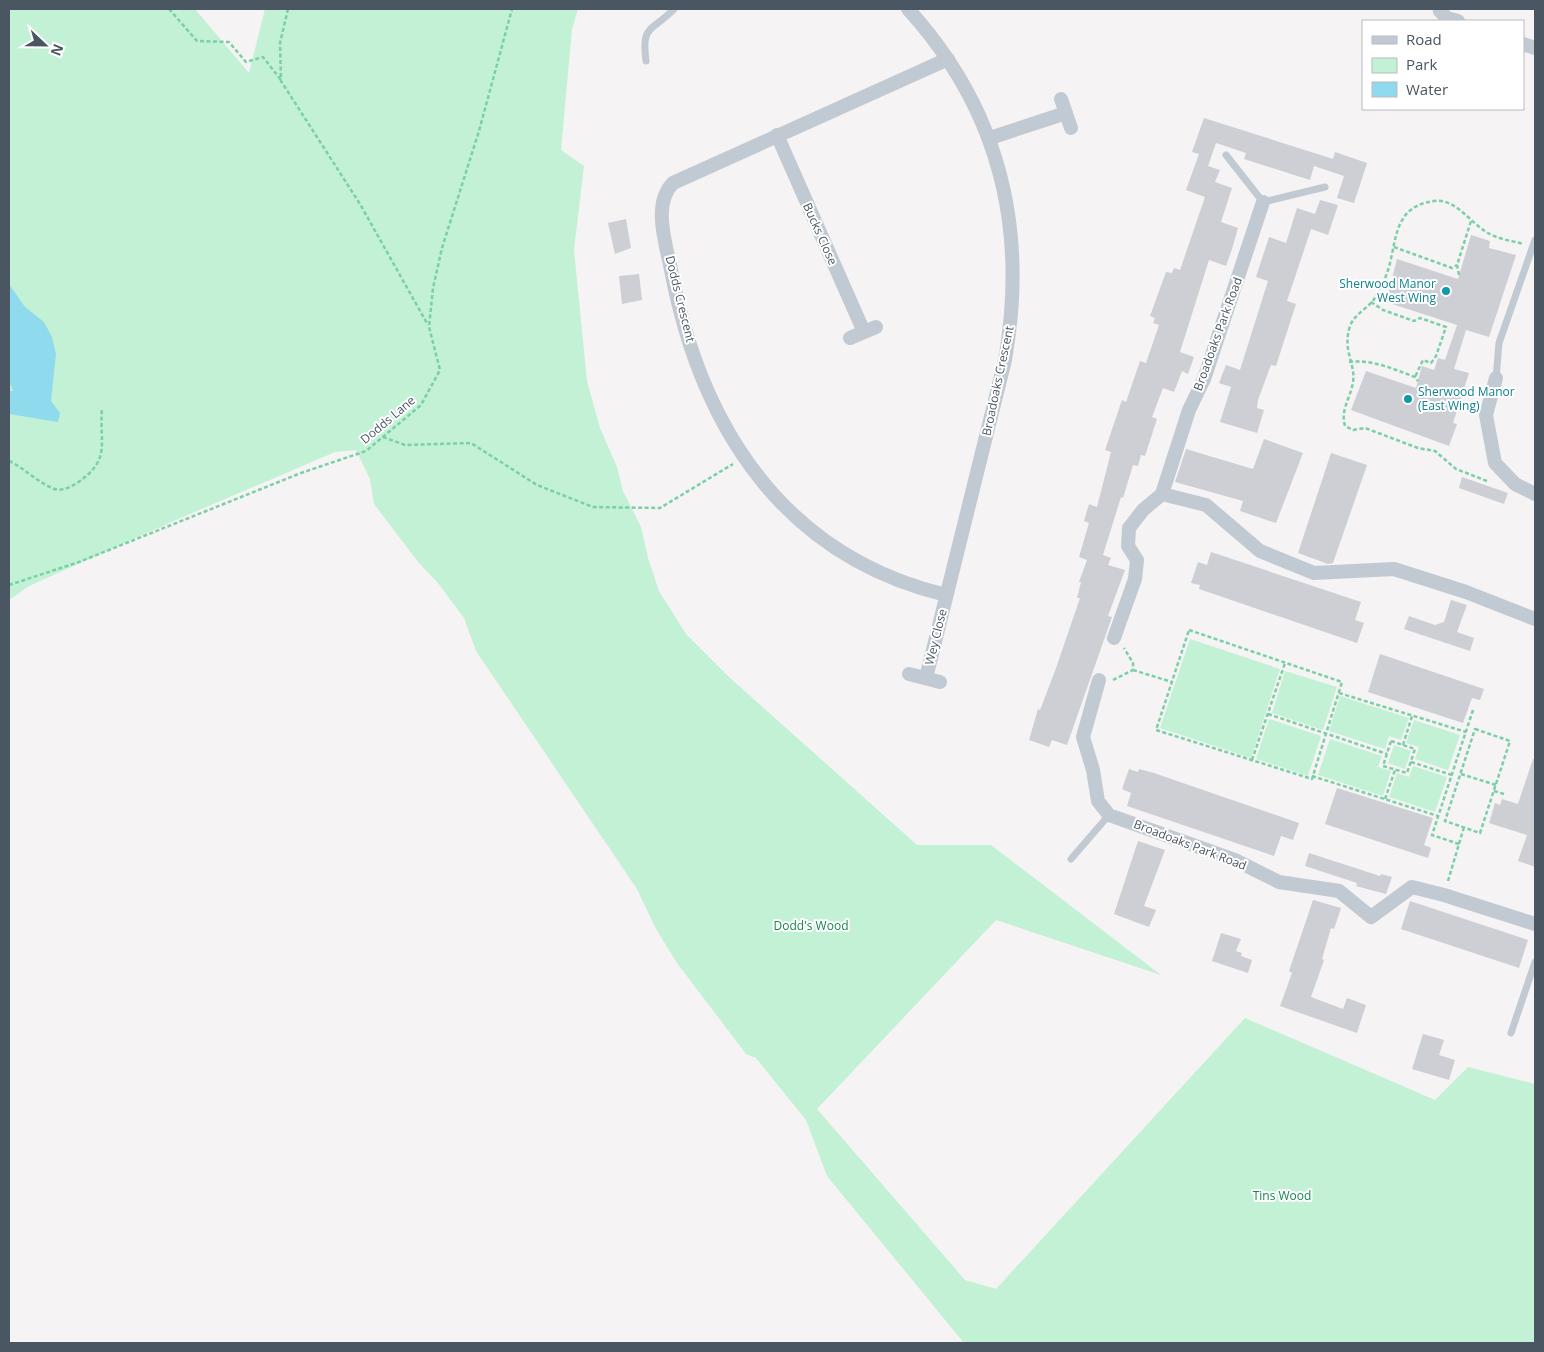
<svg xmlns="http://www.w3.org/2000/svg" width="1544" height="1352" font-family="'Open Sans',sans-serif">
	<rect width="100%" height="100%" fill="#f5f3f3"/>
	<path fill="#c3f1d5" d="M 9,9 L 195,9 L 249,73 L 265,9 L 578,9 L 572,29 L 561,150 L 584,166 L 574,250 L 587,381 L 600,428 L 617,467 L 623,491 L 641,527 L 648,558 L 659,591 L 686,634 L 729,677 L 917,845 L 991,845 L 1161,975 L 996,920 L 817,1109 L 965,1280 L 996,1289 L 1245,1018 L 1435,1100 L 1468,1067 L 1535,1084 L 1535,1343 L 964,1343 L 827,1176 L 806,1120 L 756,1058 L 746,1054 L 677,963 L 656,929 L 637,889 L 476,651 L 464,618 L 438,583 L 419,563 L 374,504 L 370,479 L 356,450 L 335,452 L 176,520 L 29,586 L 9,600 Z
		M 1190,639 L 1280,669 L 1251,758 L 1160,728 Z
		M 1285,671 L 1337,687 L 1323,730 L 1272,713 Z
		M 1340,696 L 1409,718 L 1401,740 L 1389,736 L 1385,749 L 1329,731 Z
		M 1269,719 L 1321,736 L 1308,776 L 1256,759 Z
		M 1414,720 L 1460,735 L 1448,770 L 1415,759 L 1419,747 L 1406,743 Z
		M 1330,739 L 1382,756 L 1378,767 L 1391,771 L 1383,796 L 1318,775 Z
		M 1394,745 L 1411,751 L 1405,769 L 1388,763 Z
		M 1413,766 L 1447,777 L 1435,812 L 1389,797 L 1397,773 L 1409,777 Z"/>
	<path fill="#90daee" d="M 9,284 L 25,307 L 44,322 L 52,337 L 56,354 L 51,401 L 60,413 L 58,422 L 9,414 L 9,391 L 13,391 L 9,380 Z"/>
	<path fill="#cdcfd5" d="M 1204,118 L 1333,159 L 1335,152 L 1367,163 L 1354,203 L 1337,198 L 1344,176 L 1314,166 L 1310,180 L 1244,159 L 1246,153 L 1216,143 L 1208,166 L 1220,170 L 1215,182 L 1232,188 L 1221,222 L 1238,228 L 1232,249 L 1226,266 L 1209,260 L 1180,352 L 1194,357 L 1188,374 L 1182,371 L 1174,392 L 1163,388 L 1152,417 L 1157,419 L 1145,456 L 1141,455 L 1138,466 L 1133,465 L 1123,498 L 1121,497 L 1103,555 L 1111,558 L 1108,565 L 1125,570 L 1108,616 L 1112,617 L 1067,745 L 1052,740 L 1049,747 L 1029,740 L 1038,709 L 1040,710 L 1055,671 L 1080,598 L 1077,598 L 1081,582 L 1079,582 L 1087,560 L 1079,557 L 1089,523 L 1084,521 L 1089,504 L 1097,507 L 1111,452 L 1105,450 L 1122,400 L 1126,402 L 1140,361 L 1146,363 L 1159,325 L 1153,323 L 1155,318 L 1150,316 L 1166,272 L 1172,273 L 1174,268 L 1180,270 L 1205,197 L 1186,190 L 1199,154 L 1192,152 Z
		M 1320,200 L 1338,205 L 1328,235 L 1311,229 L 1287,301 L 1296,304 L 1276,366 L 1271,365 L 1258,400 L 1257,408 L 1264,410 L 1257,433 L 1220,422 L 1231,387 L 1219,383 L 1226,365 L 1240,370 L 1268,281 L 1256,277 L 1269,237 L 1286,243 L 1297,208 L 1315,214 Z
		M 626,219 L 631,248 L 615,254 L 608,223 Z
		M 1471,235 L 1490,241 L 1489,248 L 1516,255 L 1489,337 L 1466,330 L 1454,369 L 1469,373 L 1453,423 L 1457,424 L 1449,446 L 1351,410 L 1366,371 L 1416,388 L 1422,366 L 1434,370 L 1438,358 L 1445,360 L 1457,325 L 1386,302 L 1397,259 L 1458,279 Z
		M 639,274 L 642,300 L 622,304 L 619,276 Z
		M 1264,439 L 1303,453 L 1276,523 L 1240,511 L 1243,501 L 1175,482 L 1186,449 L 1253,469 Z
		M 1331,453 L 1367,465 L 1333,563 L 1328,564 L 1298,553 Z
		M 1462,477 L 1508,493 L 1504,504 L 1459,488 Z
		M 1211,552 L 1361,602 L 1355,620 L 1364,623 L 1357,643 L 1199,589 L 1200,585 L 1191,583 L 1198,562 L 1207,565 Z
		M 1451,600 L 1467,605 L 1457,632 L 1474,638 L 1470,651 L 1404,629 L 1409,616 L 1435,625 L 1444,622 Z
		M 1380,654 L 1484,689 L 1480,700 L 1472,698 L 1463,723 L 1368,692 Z
		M 1533,759 L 1535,759 L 1535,867 L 1518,861 L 1527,835 L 1489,823 L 1495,803 L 1500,805 L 1502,799 L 1518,804 Z
		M 1129,769 L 1138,772 L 1139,769 L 1154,773 L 1299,823 L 1293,840 L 1281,836 L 1274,856 L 1127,806 L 1131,793 L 1122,789 Z
		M 1337,788 L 1433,818 L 1424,845 L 1431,848 L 1428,858 L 1325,824 Z
		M 1138,841 L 1165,850 L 1144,906 L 1156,910 L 1149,927 L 1114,914 Z
		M 1309,853 L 1380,876 L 1381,874 L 1392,877 L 1386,894 L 1356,886 L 1357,883 L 1305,866 Z
		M 1313,900 L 1341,908 L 1334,929 L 1331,928 L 1322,959 L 1324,960 L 1311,997 L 1343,1009 L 1347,998 L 1366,1005 L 1357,1033 L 1280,1006 L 1292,973 L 1289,971 Z
		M 1410,901 L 1528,940 L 1519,968 L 1401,929 Z
		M 1221,933 L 1241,939 L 1236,951 L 1242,953 L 1241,956 L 1252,960 L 1248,973 L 1212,961 Z
		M 1423,1034 L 1444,1040 L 1439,1055 L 1455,1060 L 1449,1080 L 1412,1069 Z"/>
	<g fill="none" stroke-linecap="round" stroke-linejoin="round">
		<path stroke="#7ad0a6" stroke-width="2.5" stroke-dasharray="4 2.5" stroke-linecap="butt" d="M 169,9 L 197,41 L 229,42 L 246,62 L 263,57 L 281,80
			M 288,9 L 280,43 L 281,81 L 360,204 L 428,325
			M 1394,247 L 1452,268 L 1457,265
			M 1459,275 L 1457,265 L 1471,221
			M 1371,302 L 1383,310 L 1414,321 L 1420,318 L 1446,327 L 1436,356 L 1431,363 L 1423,360 L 1415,377
			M 1349,362 C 1372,359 1393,369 1415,377 L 1418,381
			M 383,437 L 405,445 L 471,443 L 537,485 L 593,507 L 660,508 L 733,464
			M 9,461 C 24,468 36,481 52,488 C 60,492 69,488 77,483 C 112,459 99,445 102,408
			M 1487,481 L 1456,469 L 1435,451 L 1418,448 L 1365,428 L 1353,430 L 1345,426 C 1340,410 1351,397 1353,382 C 1356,364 1342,351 1350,326 C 1354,315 1366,309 1373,301 C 1376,296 1379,289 1382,284 C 1400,253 1386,207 1434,201 C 1456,198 1470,223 1488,233 C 1498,239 1512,241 1524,244
			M 9,585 L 79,562 L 301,473 L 366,451 L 421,405 L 440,370 L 429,327 L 433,288 L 442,248 L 479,131 L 512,9
			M 1189,630 L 1342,682 L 1312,779 L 1156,730 Z
			M 1133,670 L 1172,682
			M 1113,680 L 1133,670 L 1133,663 L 1124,648
			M 1339,693 L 1466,732
			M 1268,714 L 1387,754
			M 1475,729 L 1510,741 L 1480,833 L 1445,821 Z
			M 1391,741 L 1415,749 L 1407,773 L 1383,766 Z
			M 1403,745 L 1412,716
			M 1252,760 L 1285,663
			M 1411,762 L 1452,775
			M 1461,774 L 1496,785
			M 1312,776 L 1438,816
			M 1494,791 L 1504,794
			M 1385,799 L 1395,770
			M 1459,844 L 1432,835 L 1473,710
			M 1448,881 L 1464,827"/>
		<path stroke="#c1cad2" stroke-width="7" d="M 646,61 C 641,24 652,32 674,9
			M 1226,155 L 1263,202 L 1325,187
			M 1496,378 L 1499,343 L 1535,240
			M 1071,859 L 1109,815
			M 1511,1033 L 1535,962"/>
		<path stroke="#c1cad2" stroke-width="14" d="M 908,9 C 999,109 1028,228 1005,360 L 926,678
			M 1441,9 L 1440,11 L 1447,18 L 1458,21
			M 1523,44 L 1535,48
			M 1061,99 L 1071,128
			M 777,135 L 864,332
			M 990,138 L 1066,113
			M 1263,202 L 1204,379 L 1189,410 L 1162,494 L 1206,505 L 1260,551 L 1314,573 L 1394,569 L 1466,592 L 1535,619
			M 850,338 L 876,327
			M 1496,378 L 1486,415 L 1495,463 L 1515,484 L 1535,494
			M 946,595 C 783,556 701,427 671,270 C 666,244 652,204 673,183 L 948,59
			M 1114,638 L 1135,579 L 1137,560 L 1128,546 L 1129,528 L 1143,510 L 1162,494
			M 909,674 L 940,682
			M 1099,680 L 1083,737 L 1093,770 L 1098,801 L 1109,815 L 1235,860 L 1279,882 L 1339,891 L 1371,917 L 1412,887 L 1444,895 L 1535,924"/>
	</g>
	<g fill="#0f9aa8" stroke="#fff" stroke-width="2">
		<circle cx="1446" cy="291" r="5"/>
		<circle cx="1408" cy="399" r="5"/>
	</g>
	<g text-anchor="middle" stroke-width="4" stroke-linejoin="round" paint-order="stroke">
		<g font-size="12" fill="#4a5661" stroke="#fff">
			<text transform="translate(820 234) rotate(66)" y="4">Bucks Close</text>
			<text transform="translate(680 299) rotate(76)" y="4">Dodds Crescent</text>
			<text transform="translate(1218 334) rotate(-70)" y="4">Broadoaks Park Road</text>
			<text transform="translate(998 381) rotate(-78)" y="4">Broadoaks Crescent</text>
			<text transform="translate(388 420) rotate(-40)" y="4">Dodds Lane</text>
			<text transform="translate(936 637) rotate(-76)" y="4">Wey Close</text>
			<text transform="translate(1190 845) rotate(21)" y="4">Broadoaks Park Road</text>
		</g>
		<g font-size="12" fill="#0d838f" stroke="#fff" text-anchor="end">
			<text x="1436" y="288">Sherwood Manor<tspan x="1436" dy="14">West Wing</tspan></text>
			<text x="1418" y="396" text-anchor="start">Sherwood Manor<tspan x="1418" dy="14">(East Wing)</tspan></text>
		</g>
		<g font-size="12" fill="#17864f" stroke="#fff">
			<text x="811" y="930">Dodd's Wood</text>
			<text x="1282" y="1200">Tins Wood</text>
		</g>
	</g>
	<rect width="1544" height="1352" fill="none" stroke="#4a5661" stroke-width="20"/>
	<rect x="1362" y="20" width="162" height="90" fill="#ffffff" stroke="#b7bbc0"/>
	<rect x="1372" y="36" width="25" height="8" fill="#c1cad2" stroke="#b7bbc0"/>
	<text x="1406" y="45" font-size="15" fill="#4a5661">Road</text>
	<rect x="1372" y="58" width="25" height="15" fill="#c3f1d5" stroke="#b7bbc0"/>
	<text x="1406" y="70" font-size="15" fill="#4a5661">Park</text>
	<rect x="1372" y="82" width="25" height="15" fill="#90daee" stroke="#b7bbc0"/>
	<text x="1406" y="95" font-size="15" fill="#4a5661">Water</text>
	<g transform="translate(45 45) rotate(112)" stroke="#ffffff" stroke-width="4" paint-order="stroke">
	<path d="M0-4L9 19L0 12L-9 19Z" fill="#4a5661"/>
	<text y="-8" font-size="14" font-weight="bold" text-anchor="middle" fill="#4a5661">N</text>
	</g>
</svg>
